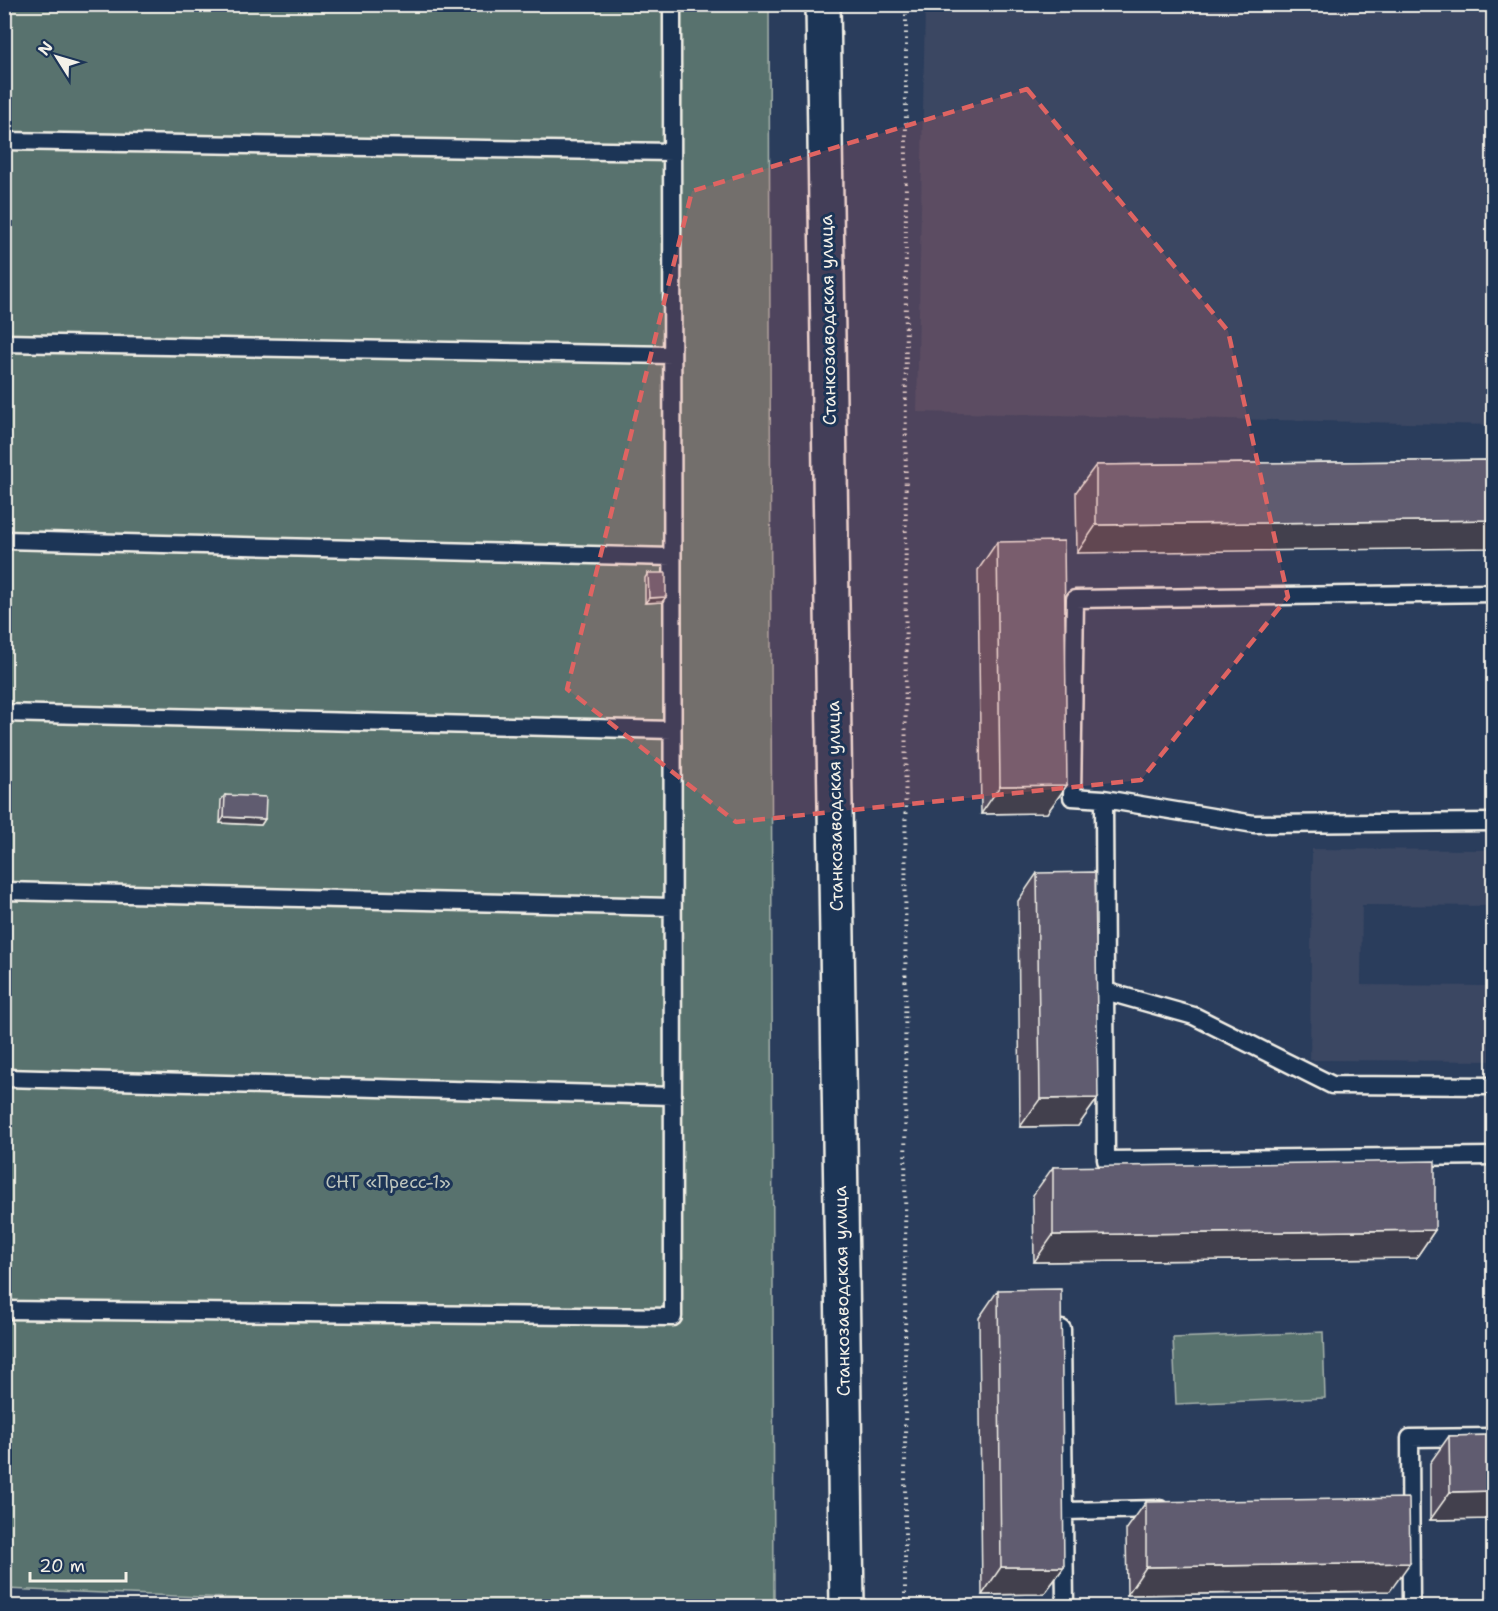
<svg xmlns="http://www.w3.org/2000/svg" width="1498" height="1611" font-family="'Shantell Sans',sans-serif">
	<rect width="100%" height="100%" fill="#2a3d5c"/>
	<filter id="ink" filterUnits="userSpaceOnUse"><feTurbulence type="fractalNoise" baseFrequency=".0167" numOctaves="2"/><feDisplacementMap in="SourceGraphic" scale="12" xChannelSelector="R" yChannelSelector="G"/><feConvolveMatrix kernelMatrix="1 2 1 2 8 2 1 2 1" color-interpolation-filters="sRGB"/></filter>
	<g filter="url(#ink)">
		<path fill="#3a4662" d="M 925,5 L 1493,5 L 1493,425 L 917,412 Z
			M 1312,849 L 1493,850 L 1493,906 L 1362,905 L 1361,985 L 1493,986 L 1493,1061 L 1310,1060 Z"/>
		<path fill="#59726e" stroke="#a6b2ab" stroke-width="1.5" d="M 5,5 L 769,5 L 774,1606 L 419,1606 L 5,1589 Z
			M 1323,1332 L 1325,1398 L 1176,1404 L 1173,1338 Z"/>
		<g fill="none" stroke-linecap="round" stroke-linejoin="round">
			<defs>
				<path id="service" d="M 4,141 L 672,152
					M 4,343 L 672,355
					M 4,540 L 672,557
					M 1494,593 L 1075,599 L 1072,797 L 1104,799 L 1254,824 L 1494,822
					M 4,713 L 672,730
					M 1104,799 L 1106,1160 L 1494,1156
					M 4,891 L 672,907
					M 1105,991 L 1194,1016 L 1332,1085 L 1494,1086
					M 4,1078 L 673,1096
					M 4,1310 L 673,1317 L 672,4
					M 1062,1329 L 1065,1606
					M 1064,1511 L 1160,1509
					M 1411,1606 L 1410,1438 L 1494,1437"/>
				<path id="tertiary" d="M 823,4 L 847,1606"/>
			</defs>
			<use href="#service" stroke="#f4f1e8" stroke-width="21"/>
			<use href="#tertiary" stroke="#f4f1e8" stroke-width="38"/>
			<path stroke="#f4f1e8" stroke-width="4" stroke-dasharray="1.5 4.5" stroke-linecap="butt" d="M 905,1606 L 906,4"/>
			<use href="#service" stroke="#1d3557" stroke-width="16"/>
			<use href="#tertiary" stroke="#1d3557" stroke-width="33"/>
		</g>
		<path fill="#534e5f" stroke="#f4f1e8" stroke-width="1.5" d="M 1494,460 L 1077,553 L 1076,492 L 1096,465 Z
			M 997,542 L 1067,785 L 1047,813 L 981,814 L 978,570 Z
			M 648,573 L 662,602 L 645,603 L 645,578 Z
			M 225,795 L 265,819 L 261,825 L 220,823 L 221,800 Z
			M 1037,873 L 1098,1098 L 1078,1126 L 1020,1127 L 1018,901 Z
			M 1053,1167 L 1435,1230 L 1416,1258 L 1034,1262 L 1033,1195 Z
			M 998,1290 L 1064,1567 L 1044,1594 L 982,1595 L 979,1318 Z
			M 1494,1435 L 1494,1519 L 1430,1520 L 1430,1463 L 1449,1436 Z
			M 1146,1502 L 1390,1591 L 1127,1595 L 1126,1530 Z"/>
		<path fill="#43404e" stroke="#f4f1e8" stroke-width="1.5" d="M 1494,520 L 1494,548 L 1077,553 L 1096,525 Z
			M 666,597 L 662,602 L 645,603 L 649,598 Z
			M 1067,785 L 1047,813 L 981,814 L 1000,786 Z
			M 224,817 L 265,819 L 261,825 L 220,823 Z
			M 1098,1098 L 1078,1126 L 1020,1127 L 1040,1099 Z
			M 1435,1230 L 1416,1258 L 1034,1262 L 1053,1235 Z
			M 1494,1491 L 1494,1519 L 1430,1520 L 1450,1492 Z
			M 1410,1563 L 1390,1591 L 1127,1595 L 1146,1567 Z
			M 1001,1567 L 1064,1567 L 1044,1594 L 982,1595 Z"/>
		<path fill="#605b6f" stroke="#f4f1e8" stroke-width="1.5" d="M 1494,460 L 1494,520 L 1096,525 L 1096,465 Z
			M 1064,541 L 1067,785 L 1000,786 L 997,542 Z
			M 648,573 L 666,573 L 666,597 L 649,598 Z
			M 225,795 L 266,797 L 265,819 L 224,817 Z
			M 1095,872 L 1098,1098 L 1040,1099 L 1037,873 Z
			M 1435,1161 L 1435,1230 L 1053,1235 L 1053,1167 Z
			M 1061,1289 L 1064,1567 L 1001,1567 L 998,1290 Z
			M 1494,1435 L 1494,1491 L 1450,1492 L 1449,1436 Z
			M 1409,1498 L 1410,1563 L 1146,1567 L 1146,1502 Z"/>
	</g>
	<path fill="#df6462" fill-opacity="0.2" stroke="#df6462" stroke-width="4.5" stroke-dasharray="12 8" stroke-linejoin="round" d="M 1027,89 L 1228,331 L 1288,597 L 1141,780 L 736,822 L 567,689 L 692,191 Z"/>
	<g text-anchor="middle" stroke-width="6" stroke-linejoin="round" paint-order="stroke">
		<g font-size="18" fill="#f4f1e8" stroke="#1d3557">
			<text transform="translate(828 320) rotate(-91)" y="6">Станкозаводская улица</text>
			<text transform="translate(835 806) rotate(-91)" y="6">Станкозаводская улица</text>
			<text transform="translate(842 1291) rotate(-91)" y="6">Станкозаводская улица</text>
		</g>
		<g font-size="18" fill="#bec5bd" stroke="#1d3557">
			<text x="388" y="1188">СНТ «Пресс-1»</text>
		</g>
	</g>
	<rect width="1498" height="1611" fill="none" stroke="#1d3557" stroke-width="24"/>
	<rect x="12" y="12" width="1474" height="1587" fill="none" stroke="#f4f1e8" stroke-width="2" filter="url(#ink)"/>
	<g transform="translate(57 57) rotate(307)" stroke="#1d3557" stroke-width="4.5" paint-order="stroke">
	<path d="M0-4.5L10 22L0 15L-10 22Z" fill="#f4f1e8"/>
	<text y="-9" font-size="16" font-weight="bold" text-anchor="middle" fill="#f4f1e8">N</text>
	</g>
	<path d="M30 1572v9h96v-9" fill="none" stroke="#f4f1e8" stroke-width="3"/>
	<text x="39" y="1572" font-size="18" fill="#f4f1e8" stroke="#1d3557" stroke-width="4.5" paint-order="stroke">20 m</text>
</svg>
